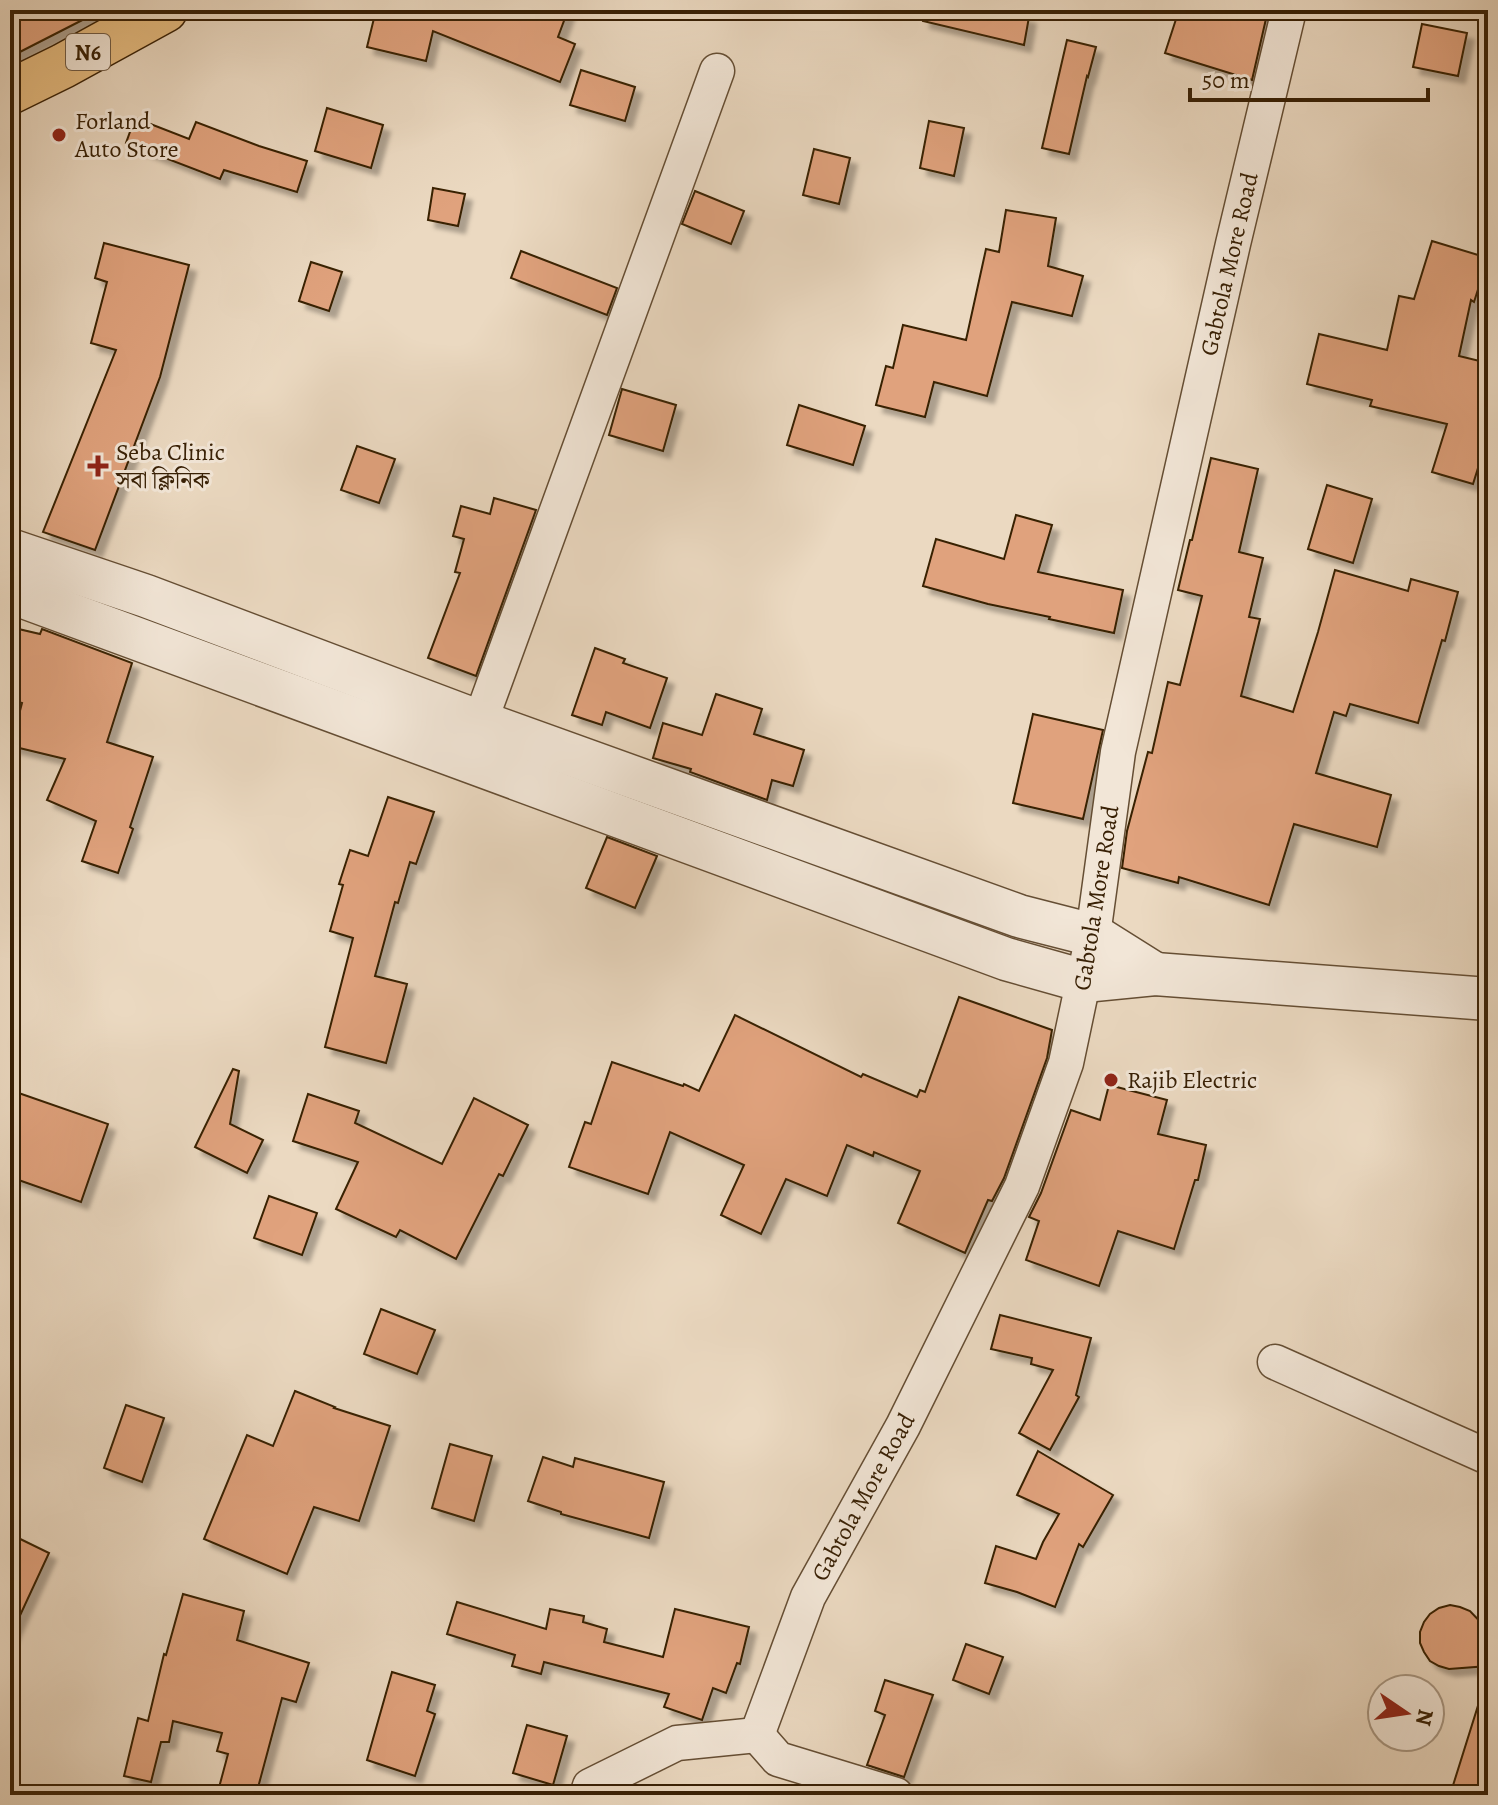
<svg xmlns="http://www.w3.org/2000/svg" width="1498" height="1805" font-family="Alegreya,'Noto Serif Bengali',serif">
  <defs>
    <filter id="shadow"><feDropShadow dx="7" dy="7" stdDeviation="2" flood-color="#0004"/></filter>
  </defs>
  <rect width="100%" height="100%" fill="#ebd9c1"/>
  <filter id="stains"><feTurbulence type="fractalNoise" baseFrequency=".0025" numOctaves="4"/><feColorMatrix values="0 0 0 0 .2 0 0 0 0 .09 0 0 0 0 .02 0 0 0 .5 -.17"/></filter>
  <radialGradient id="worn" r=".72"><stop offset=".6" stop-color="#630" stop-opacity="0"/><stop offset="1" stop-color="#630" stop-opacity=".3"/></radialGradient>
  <!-- building -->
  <g fill="#e0a27d" stroke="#382005" stroke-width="2" filter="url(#shadow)">
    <path d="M10,10H102L10,57Z"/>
    <path d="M376,10H568L558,37L575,44L560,82L433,31L426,61L367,47Z"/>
    <path d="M924,10H999L1029,17L1024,45L923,21Z"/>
    <path d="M1179,10H1268L1252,80L1165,53Z"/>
    <path d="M1422,24L1467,33L1458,76L1413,67Z"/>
    <path d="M1067,40L1096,47L1088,77L1087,76L1069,154L1042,148Z"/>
    <path d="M581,70L635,87L625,121L570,105Z"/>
    <path d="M327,108L383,125L371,168L315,151Z"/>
    <path d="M135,118L189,139L196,122L259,146L307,161L297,192L224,170L220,179L126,143Z"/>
    <path d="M929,121L964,128L954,176L920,168Z"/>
    <path d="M814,149L850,158L839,204L803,195Z"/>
    <path d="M433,188L465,194L458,226L428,220Z"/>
    <path d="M695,191L744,211L731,244L682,224Z"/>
    <path d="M1006,210L1056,218L1048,266L1083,276L1072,316L1012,302L987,396L934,382L925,417L876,405L886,366L893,368L903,325L966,340L986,249L999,252Z"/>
    <path d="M1432,241L1488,258L1474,302L1471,300L1459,356L1488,363V436L1473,484L1432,472L1447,424L1370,406L1372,400L1307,384L1319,334L1387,350L1399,296L1414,299Z"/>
    <path d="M104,243L189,265L160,377L95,550L43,532L116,350L91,343L107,282L95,278Z"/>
    <path d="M521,251L617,288L607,315L511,278Z"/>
    <path d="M311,262L342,272L329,311L299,301Z"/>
    <path d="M622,389L676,405L663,451L609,435Z"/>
    <path d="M799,405L865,426L853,465L787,445Z"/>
    <path d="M357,446L395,459L379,503L341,490Z"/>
    <path d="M1211,458L1258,469L1239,552L1263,558L1249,617L1260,619L1241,696L1293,712L1318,632L1335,570L1408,591L1411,579L1458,592L1445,641L1442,640L1418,723L1350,704L1346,716L1334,712L1316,773L1391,795L1377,847L1294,824L1269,905L1179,877L1178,883L1122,868L1127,831L1148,752L1152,753L1168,682L1180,685L1202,596L1178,590L1190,540H1192Z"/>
    <path d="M1327,485L1372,499L1353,563L1308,549Z"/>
    <path d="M494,498L536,510L476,676L428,658L460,573L455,572L464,539L453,536L461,506L490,514Z"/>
    <path d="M1016,515L1052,525L1038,572L1123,590L1114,633L1049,619L1050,617L988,604L923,586L936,539L1004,559Z"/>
    <path d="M10,627L40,634L42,629L132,663L107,742L153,757L130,827L133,829L118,873L82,861L96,821L47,800L65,759L11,746L22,703L10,700Z"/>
    <path d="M595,648L625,659L623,663L667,678L650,728L606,712L602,725L572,715Z"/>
    <path d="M716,694L762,709L754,734L804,750L793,786L772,780L767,800L690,772L691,769L653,758L663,723L702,735Z"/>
    <path d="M1033,714L1103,730L1083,819L1013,803Z"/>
    <path d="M388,797L434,812L416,864L410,862L398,903L395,902L375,976L407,984L386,1063L325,1047L353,938L330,931L343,885L339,884L350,850L368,856Z"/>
    <path d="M607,837L657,856L635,908L586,888Z"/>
    <path d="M959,997L1052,1030L1047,1058L1004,1178L992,1201L988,1200L965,1253L898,1223L920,1171L874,1152L873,1156L847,1145L827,1196L786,1179L761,1234L721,1215L744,1165L670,1132L648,1194L569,1167L585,1122L591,1124L612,1062L683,1086L684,1084L699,1091L735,1015L861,1077L863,1074L917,1097L920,1090L925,1092Z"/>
    <path d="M233,1069L239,1071L230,1124L263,1140L247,1173L195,1147Z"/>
    <path d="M1109,1085L1167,1100L1158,1134L1206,1145L1198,1180H1195L1174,1249L1118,1231L1099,1286L1026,1260L1039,1221L1029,1217L1041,1193L1071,1110L1100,1120Z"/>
    <path d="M10,1090L108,1124L81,1202L10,1177Z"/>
    <path d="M308,1094L359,1111L355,1123L442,1164L474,1098L528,1125L503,1176L499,1174L456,1259L400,1230L396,1237L336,1209L358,1162L293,1141Z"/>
    <path d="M269,1196L317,1213L302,1255L254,1238Z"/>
    <path d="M381,1309L435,1330L417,1374L364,1354Z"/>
    <path d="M1000,1315L1091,1338L1076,1395L1079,1397L1050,1450L1019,1433L1053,1370L1031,1364L1032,1358L991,1349Z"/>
    <path d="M295,1391L335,1407L334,1408L390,1426L359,1521L314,1507L287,1574L204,1539L247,1435L273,1446Z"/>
    <path d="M126,1405L164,1418L142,1482L104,1468Z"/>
    <path d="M450,1444L492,1456L474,1521L432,1508Z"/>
    <path d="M1038,1451L1113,1495L1083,1547L1079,1544L1055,1607L1017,1592L985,1583L996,1546L1036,1559L1043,1542L1059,1514L1017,1495Z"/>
    <path d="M543,1457L573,1467L575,1458L664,1482L649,1538L561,1514V1512L528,1501Z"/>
    <path d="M10,1534L49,1553L10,1637Z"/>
    <path d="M183,1594L244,1611L237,1640L309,1663L296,1702L282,1698L256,1795H217L228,1754L217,1751L222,1733L173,1721L169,1742H161L151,1782L124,1776L138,1718L148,1721L164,1654L166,1655Z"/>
    <path d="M457,1602L546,1629L550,1609L584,1616L583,1622L607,1629L604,1642L663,1657L675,1609L749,1627L740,1664L737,1663L726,1693L713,1688L702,1720L664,1707L669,1694L544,1662L541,1674L512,1666L515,1655L447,1634Z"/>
    <path d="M1450,1605L1460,1607L1470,1611L1488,1630V1666L1449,1669L1439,1666L1430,1661L1424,1652L1420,1643V1632L1424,1622L1430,1614L1439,1608Z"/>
    <path d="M966,1644L1003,1657L989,1694L953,1680Z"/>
    <path d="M392,1672L435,1685L427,1711L435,1714L415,1776L367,1760Z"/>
    <path d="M885,1680L933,1695L904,1777L867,1765L885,1715L875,1711Z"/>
    <path d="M1482,1693L1488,1694V1756L1476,1795H1450Z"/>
    <path d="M527,1725L567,1736L553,1785L513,1773Z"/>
  </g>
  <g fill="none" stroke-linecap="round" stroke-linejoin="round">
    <!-- minor casing -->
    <g stroke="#654e34" stroke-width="37">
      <g id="minor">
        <path d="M474,746L480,722L717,71"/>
        <path d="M1275,1362L1488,1457"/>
        <path d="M757,1735L808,1597L903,1426L1022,1186L1066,1063L1093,935L1118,752L1233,244L1289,10"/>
        <path d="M757,1735L778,1759L896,1795"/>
        <path d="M587,1795L590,1786L677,1743L757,1735"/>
      </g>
    </g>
    <!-- tertiary casing -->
    <g stroke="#654e34" stroke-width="45">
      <g id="tertiary">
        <path d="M10,550L146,596L480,722L1019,916L1093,935L1155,974"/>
        <path d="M10,592L1006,959L1084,981L1155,974L1488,999"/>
      </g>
    </g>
    <!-- trunk casing -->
    <g stroke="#382005" stroke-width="47">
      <path id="trunk" d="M10,92L63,66L165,10"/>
    </g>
    <!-- minor -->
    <use href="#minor" stroke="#f2e6d7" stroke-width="34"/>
    <!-- tertiary -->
    <use href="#tertiary" stroke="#f2e6d7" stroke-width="42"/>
    <!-- trunk -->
    <use href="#trunk" stroke="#e6bc80" stroke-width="44"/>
  </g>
  <!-- markers -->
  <g fill="#8f2418" stroke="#f2e6d7" stroke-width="3">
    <circle cx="59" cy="135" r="8"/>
    <path d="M94 454h8v8h8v8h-8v8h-8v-8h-8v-8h8z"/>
    <circle cx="1111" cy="1080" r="8"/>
  </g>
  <g text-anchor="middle" stroke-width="6" stroke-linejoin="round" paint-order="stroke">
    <!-- shield labels -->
    <rect fill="#f2e6d7" stroke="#705b44" stroke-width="2" x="66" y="34" width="44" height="36" rx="6"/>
    <g font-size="22" font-weight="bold" fill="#382005">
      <text x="88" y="60">N6</text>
    </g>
    <!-- poi labels -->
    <g font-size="24" fill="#382005" stroke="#f2e6d7" text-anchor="start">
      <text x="75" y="129">Forland<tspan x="75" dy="28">Auto Store</tspan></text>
      <text x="116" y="460">Seba Clinic<tspan x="116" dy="28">সবা ক্লিনিক</tspan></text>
      <text x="1127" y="1088">Rajib Electric</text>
    </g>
    <!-- street labels -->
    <g font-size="24" fill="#382005" stroke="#f2e6d7">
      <text transform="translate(1229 264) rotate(-77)" y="8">Gabtola More Road</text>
      <text transform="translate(1096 898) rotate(-81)" y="8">Gabtola More Road</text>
      <text transform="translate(863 1497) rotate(-61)" y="8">Gabtola More Road</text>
    </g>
  </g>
  <!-- margin -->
  <rect width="1498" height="1805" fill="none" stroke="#ebd9c1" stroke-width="40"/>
  <rect x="12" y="12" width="1474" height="1781" fill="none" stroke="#382005" stroke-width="4"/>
  <rect x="20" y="20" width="1458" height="1765" fill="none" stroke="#382005" stroke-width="2"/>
  <!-- north arrow -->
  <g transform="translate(1406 1713) rotate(103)"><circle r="38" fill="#f2e6d7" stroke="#a89783" stroke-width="2"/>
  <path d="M0-6L14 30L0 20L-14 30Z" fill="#8f2418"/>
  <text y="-12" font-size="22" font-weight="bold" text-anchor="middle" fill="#382005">N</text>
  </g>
  <!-- scale -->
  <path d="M1190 88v12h238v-12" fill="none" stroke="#382005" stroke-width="4"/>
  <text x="1202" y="88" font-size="24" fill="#382005" stroke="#f2e6d7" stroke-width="6" paint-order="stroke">50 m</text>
  <rect width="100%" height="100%" filter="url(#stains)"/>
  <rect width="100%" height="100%" fill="url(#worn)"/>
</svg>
